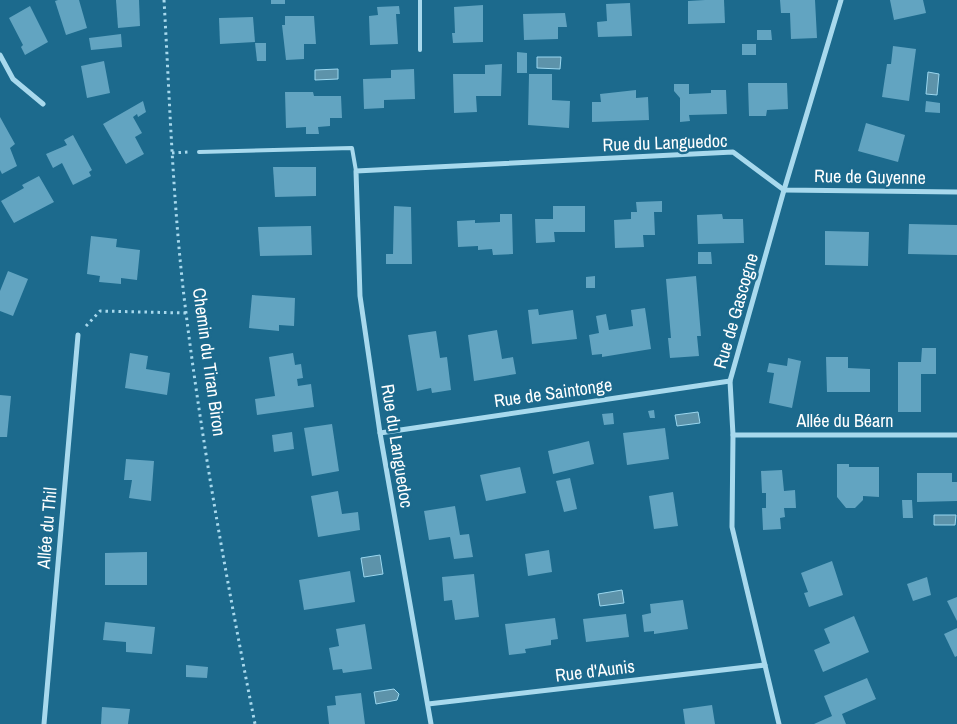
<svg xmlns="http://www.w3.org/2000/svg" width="957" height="724" font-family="'Archivo Narrow',sans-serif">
  <rect width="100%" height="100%" fill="#1c6a8d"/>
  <!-- water -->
  <g fill="#5d93aa" stroke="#9bd7ef">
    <path d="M537,57H561L560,69L537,68Z"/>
    <path d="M338,69V79L315,80V70Z"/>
    <path d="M928,72L939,74L937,95L926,94Z"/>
    <path d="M698,412L700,423L677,426L675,415Z"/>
    <path d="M934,515H956L955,525H934Z"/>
    <path d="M380,555L383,574L364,577L361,558Z"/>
    <path d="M622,590L624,603L600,606L598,594Z"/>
    <path d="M394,689L399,694L397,700L376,704L374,692Z"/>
  </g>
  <!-- building -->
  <g fill="#62a4c1">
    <path d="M58,0H79L87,28L66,35L55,1Z"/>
    <path d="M116,0H139L140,26L118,28Z"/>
    <rect x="271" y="0" width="14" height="4"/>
    <path d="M705,0H724L725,23L688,24V1Z"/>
    <path d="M780,0H815L817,38L791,39L790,13H781Z"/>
    <path d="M890,0H923L926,13L894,20Z"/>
    <path d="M630,3L632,36L598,37L597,22L607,21L606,4Z"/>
    <path d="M483,5V42L453,43L452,33H455L454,7Z"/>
    <path d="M30,6L48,42L25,55L21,47L23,45L9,18Z"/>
    <path d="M399,6L400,14H396L398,44L370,45L369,16L378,15L377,7Z"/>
    <path d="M565,13L567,27H558V39L524,40L523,14Z"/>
    <path d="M285,16H314L316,44H304V59L286,60L282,25H285Z"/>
    <path d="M253,17L255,42L220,44L219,18Z"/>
    <path d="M757,30H771L772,40H757Z"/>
    <path d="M121,34L122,47L91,50L89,38Z"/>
    <path d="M255,43H266V61H257Z"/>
    <rect x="742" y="44" width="14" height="11"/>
    <path d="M893,46L916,49L909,101L882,97L887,64H891Z"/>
    <path d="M517,52L527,53V73H517Z"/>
    <path d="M104,61L110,93L87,98L81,66Z"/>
    <path d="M502,64L501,96H476L477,112L454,113L453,74H485V65Z"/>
    <path d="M414,69L415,99L384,100V108L364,109L363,79L391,78V70Z"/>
    <path d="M529,74H552V100L570,101L569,128L528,125Z"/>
    <path d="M748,83H787L788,109L767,110L766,116H749Z"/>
    <path d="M674,84H689V94L711,93V90H726L727,114L689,115L690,121L680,122V98L674,91Z"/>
    <path d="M636,90V98L648,97L649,120L592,122V102H601L600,94Z"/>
    <path d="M285,92H313L314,96H341L342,118H330V126L318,127L319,134H306V127L286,128Z"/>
    <path d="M143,101L146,112L138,117L137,114L133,117L142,133L135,137L144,154L126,164L103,124Z"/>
    <path d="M926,101L940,103V113L925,112Z"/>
    <path d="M0,117L15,144L10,148L17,166L2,174L0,170Z"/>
    <path d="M866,123L905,135L898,162L858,151Z"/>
    <path d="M73,135L92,170L89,172L91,176L73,185L62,163L53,168L46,154L67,145L64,140Z"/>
    <path d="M273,167H316V196L275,197Z"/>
    <path d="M39,176L54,202L14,223L1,201L24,188L22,185Z"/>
    <path d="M662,201V212H654L655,235H643L644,247L615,248L614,220L631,219V212H637L636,202Z"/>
    <path d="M394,206L411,207L412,264H386V254H393Z"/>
    <path d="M553,206H585V232H554L555,242L536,243L535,219H553Z"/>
    <path d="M500,214H512L513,254L493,255L492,249L478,250V246L458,247L457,221L475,220V223L500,222Z"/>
    <path d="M722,214L723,219H743L744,243L698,244L697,215Z"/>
    <path d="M909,224L957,225V255L908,254Z"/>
    <path d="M311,226L312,255L260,256L258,227Z"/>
    <path d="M825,231L869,232L868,266L825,265Z"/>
    <path d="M91,236L117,239L116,247L140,250L137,280L121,278V284L99,282L100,276L87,274Z"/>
    <path d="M698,252H711L712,264H698Z"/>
    <path d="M8,271L28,279L13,316L0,311V291Z"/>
    <path d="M595,276V288H586V277Z"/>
    <path d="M696,276L701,336H697L699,356L670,358L668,338H671L666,279Z"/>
    <path d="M252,295L295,298L294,326L279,325V331L249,328Z"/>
    <path d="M645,308L651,349L602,357V354L592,355L589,335L599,333L596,316L606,314L609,330L633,326L631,310Z"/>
    <path d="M538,309L539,315L573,310L577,339L532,344L528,310Z"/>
    <path d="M497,330L502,359L513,357L516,374L474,381L468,335Z"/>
    <path d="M436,331L440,358L447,357L451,390L432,393L431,388L417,391L408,335Z"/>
    <path d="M922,348H936V374H921V412H898V362H921Z"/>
    <path d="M130,353L148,356L146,369L170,373L167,395L125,388Z"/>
    <path d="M293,353L295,365L301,364L303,378L297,379L298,386L311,384L314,407L257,415L255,399L275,396L269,357Z"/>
    <path d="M826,357H848V368L870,369V392H827Z"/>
    <path d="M788,358L801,361L792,408L769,403L774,373L767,372L769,363L787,366Z"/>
    <path d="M0,395L11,396L7,437H0Z"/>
    <path d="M654,410L655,418H650L648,411Z"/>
    <path d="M613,413L614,424L604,425L602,414Z"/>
    <path d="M332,424L339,471L312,476L304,428Z"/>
    <path d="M665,428L669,459L627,465L623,433Z"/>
    <path d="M292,432L294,449L274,452L272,435Z"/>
    <path d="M589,441L594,464L553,474L548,451Z"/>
    <path d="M126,459L154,461L151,501L129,498L132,480H124Z"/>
    <path d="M837,464H849V467H879V497L863,496V500L855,508H846L837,497Z"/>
    <path d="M520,467L526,493L486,501L480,475Z"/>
    <path d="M782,470L784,491L795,490L796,508H784L785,517L780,518L781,529L763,530L762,508H766V493H762L761,471Z"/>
    <path d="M917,473H952V482H957V501L917,502Z"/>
    <path d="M570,478L577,509L564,512L556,481Z"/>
    <path d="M338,491L342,514L358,512L360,530L318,537L311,496Z"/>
    <path d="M673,492L678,526L654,529L649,496Z"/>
    <path d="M902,500H912L913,518H903Z"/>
    <path d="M455,506L460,535L469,534L473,557L454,559L450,537L429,540L424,511Z"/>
    <path d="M549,550L552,572L528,576L525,554Z"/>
    <path d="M147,552V585H105V553Z"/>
    <path d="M832,561L843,595L809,607L804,593L808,592L801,573Z"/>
    <path d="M350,571L355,602L304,610L299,580Z"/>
    <path d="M474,574L479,617L455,620L452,600L444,601L442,577Z"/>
    <path d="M927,577L931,595L913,601L907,584Z"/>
    <path d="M957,597V621L947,601Z"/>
    <path d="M683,600L688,629L654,634V631L644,632L642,615L651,613L650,604Z"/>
    <path d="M626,614L629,637L586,642L583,619Z"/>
    <path d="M854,616L869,652L823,672L814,650L830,643L824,629Z"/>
    <path d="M555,618L558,639L551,640V645L525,649L526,653L509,655L505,624Z"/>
    <path d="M105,622L155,627L152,654L126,652V642L103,640Z"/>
    <path d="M365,624L372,669L343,673L342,669L333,670L329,648L339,646L336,629Z"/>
    <path d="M957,628V656L955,657L944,634Z"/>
    <path d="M186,665L208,667L207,678L186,677Z"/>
    <path d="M867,678L876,699L842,714L846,724H814L832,716L824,696Z"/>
    <path d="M361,693L365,724H329L327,706L336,705L335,696Z"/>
    <path d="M712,705L715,724H685L683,709Z"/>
    <path d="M102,707L130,709L128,724H101Z"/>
  </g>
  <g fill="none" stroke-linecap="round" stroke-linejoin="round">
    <!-- path -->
    <g stroke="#a8d9ed" stroke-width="3" stroke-dasharray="2.5 4" stroke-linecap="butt">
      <path d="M164,0C170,104 173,210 186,313C203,451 228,588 255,724"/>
      <path d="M172,153L188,152"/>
      <path d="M86,326L100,311L186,313"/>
    </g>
    <!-- service -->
    <g stroke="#a8d9ed" stroke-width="4">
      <path d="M420,0V50"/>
      <path d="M199,152L352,148L356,171"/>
    </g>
    <!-- minor -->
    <g stroke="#a8d9ed" stroke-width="5">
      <path d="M0,55L13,79L43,104"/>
      <path d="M380,433L730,381"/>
      <path d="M733,435H957"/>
      <path d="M428,704L765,665"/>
      <path d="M44,724L78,335"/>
      <path d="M431,724L380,433L360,296L356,171L733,152L784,190L957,192"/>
      <path d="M779,724L732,527L733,435L730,381L784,190L841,0"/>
    </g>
  </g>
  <g text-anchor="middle" stroke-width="5" stroke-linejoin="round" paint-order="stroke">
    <!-- street labels -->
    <g font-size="18" fill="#fff" stroke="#1c6a8d">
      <text transform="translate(665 143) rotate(-2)" y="6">Rue du Languedoc</text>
      <text transform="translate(870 177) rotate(1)" y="6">Rue de Guyenne</text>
      <text transform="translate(736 311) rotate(-74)" y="6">Rue de Gascogne</text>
      <text transform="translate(209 362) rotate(82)" y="6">Chemin du Tiran Biron</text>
      <text transform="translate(553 393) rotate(-8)" y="6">Rue de Saintonge</text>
      <text x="845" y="427">Allée du Béarn</text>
      <text transform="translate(397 446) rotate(81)" y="6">Rue du Languedoc</text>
      <text transform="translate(47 528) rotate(-85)" y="6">Allée du Thil</text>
      <text transform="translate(595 671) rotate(-7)" y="6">Rue d'Aunis</text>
    </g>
  </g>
</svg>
